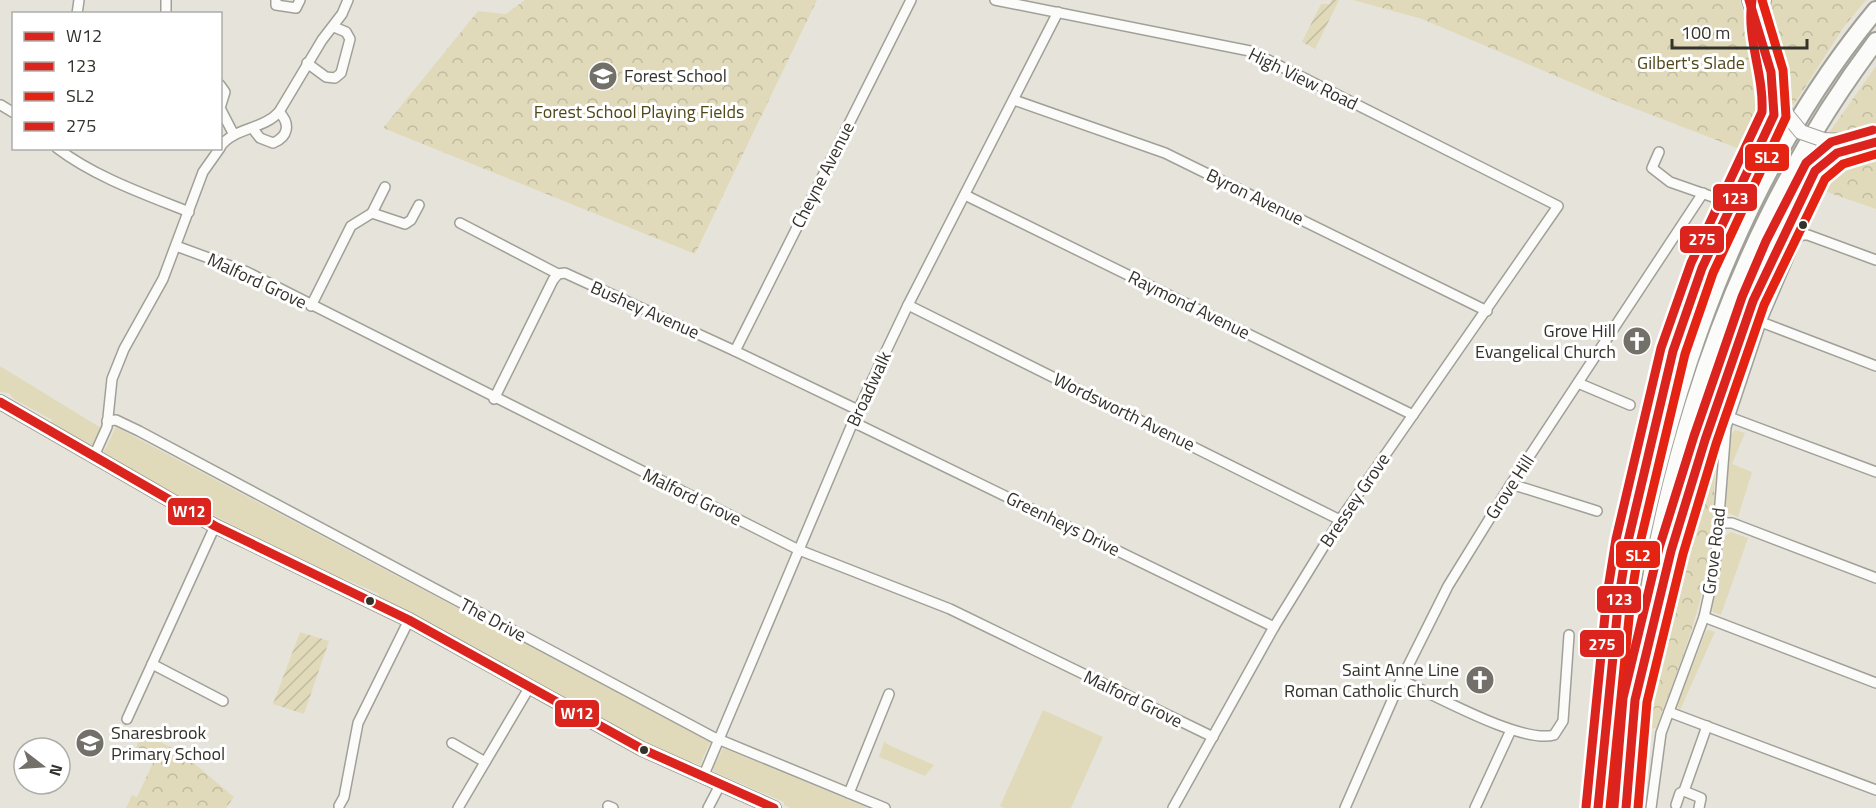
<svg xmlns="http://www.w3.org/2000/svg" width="1876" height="808" font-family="'Titillium Web',sans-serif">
  <defs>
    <pattern id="forest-crowns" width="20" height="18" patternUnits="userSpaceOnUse" patternTransform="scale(1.5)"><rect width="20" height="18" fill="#e0daba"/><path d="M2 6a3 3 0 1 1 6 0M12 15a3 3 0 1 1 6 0" fill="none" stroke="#c1bca0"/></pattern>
    <pattern id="garden-furrows" width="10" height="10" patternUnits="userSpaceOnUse" patternTransform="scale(1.5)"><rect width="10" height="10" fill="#e0daba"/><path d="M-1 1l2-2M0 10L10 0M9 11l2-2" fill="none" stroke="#c1bca0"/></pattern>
  </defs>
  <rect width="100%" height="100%" fill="#e6e4da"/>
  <!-- grass -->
  <g fill="#e0daba">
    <path d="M0,366L101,428L94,446H89L51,423L52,420L14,399L9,393L0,392Z"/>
    <path d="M116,427L710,742L700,765L693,762L691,764L607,724L378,597L379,594L343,578L342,580C260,541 181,499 103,453Z"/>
    <path d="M1735,430L1745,433L1732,464L1752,472L1738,517L1726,512C1727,494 1723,443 1735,430Z"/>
    <path d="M1731,532L1748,538L1721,615L1713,612L1712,607L1724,537Z"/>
    <path d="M1710,630L1715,632L1680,710L1677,706L1706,631Z"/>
    <path d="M1043,710L1103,737L1071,808H1004L1000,806Z"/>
    <path d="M884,742L889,745L934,765L925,776L879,757Z"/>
    <path d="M723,748L726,749L868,808H790L784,805V802L714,772L713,768Z"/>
  </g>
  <!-- forest -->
  <g fill="url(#forest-crowns)">
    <path d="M525,0H817L695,254L383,128L478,11L506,14Z"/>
    <path d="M1353,0H1740L1766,102L1765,121L1750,153L1605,97L1422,19Z"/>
    <path d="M1771,0H1866L1843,28L1793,106C1781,73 1764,35 1771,0Z"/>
    <path d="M1876,66V128L1828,134Z"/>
    <path d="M1876,152V209L1821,190L1816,199L1806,205C1817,170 1839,154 1876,152Z"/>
    <path d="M1713,441L1716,442C1714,491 1714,541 1703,589C1692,636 1673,682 1656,728L1649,729L1664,624L1678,558Z"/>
    <path d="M142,733L182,753L234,797L226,808H126L132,795L137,797L153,763L133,755Z"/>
  </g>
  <!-- garden -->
  <g fill="url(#garden-furrows)">
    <path d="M1331,0H1339L1315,49L1302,42L1321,4H1330Z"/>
    <path d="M300,632L329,641L304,714L273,704Z"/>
  </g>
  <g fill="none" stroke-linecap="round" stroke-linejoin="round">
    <!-- street casing -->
    <g stroke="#a1a098" stroke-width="12">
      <g id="street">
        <path d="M276,0V5L296,8L300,0"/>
        <path d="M995,0L1250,51L1558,206L1340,520L1274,627L1173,808"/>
        <path d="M77,14L79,0"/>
        <path d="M166,14V0"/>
        <path d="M307,63L326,77L335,78L341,73L350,39L346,32L334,27"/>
        <path d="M220,85L225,92L220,108"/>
        <path d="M1014,100L1165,153L1487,311"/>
        <path d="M1,105L14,113"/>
        <path d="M220,108L234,135"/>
        <path d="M253,129L260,138L273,143C288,137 291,124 279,112"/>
        <path d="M220,147C234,127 263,130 279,112L322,40L342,14L348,0"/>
        <path d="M57,148C95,177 144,194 189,212"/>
        <path d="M1659,152L1652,168L1670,182L1713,197"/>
        <path d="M965,195L1413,415"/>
        <path d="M372,213L385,187"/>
        <path d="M460,223L558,274"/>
        <path d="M176,246L247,272L799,550L950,609L1213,737"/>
        <path d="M908,305L1340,520"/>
        <path d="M311,306L351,226L372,213L405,224L411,220L419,205"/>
        <path d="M1761,322L1876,366"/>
        <path d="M735,351L911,0"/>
        <path d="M1578,383L1630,405"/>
        <path d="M494,399L553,280L558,274L565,273L735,351L858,410"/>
        <path d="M1729,417L1876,472"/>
        <path d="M107,421L116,420L139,431L713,737L885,808"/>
        <path d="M853,422L1274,627"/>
        <path d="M94,456L107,427L112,379L124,349L163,279L203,172L220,148"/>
        <path d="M1511,484L1597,511"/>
        <path d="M1720,523H1732L1876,578"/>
        <path d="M1704,617L1876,683"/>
        <path d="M152,664L223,701"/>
        <path d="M1401,680C1435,695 1521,744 1554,735L1563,721L1569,635"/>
        <path d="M1669,712L1876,790"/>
        <path d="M127,719L215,526"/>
        <path d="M452,743L485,762"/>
        <path d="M703,777L858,410L908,305L1058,12"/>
        <path d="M1684,791L1701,798L1699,808"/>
        <path d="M849,793L889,694"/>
        <path d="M1676,805L1680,793L1684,791L1707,726"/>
        <path d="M339,806L344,797L358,723L409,620"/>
        <path d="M608,806L613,808"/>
        <path d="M458,808L529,688"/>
        <path d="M708,808L720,785"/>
        <path d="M1345,808L1401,680L1448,586L1511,484L1703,193"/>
        <path d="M1475,808L1511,730"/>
        <path d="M1651,808L1661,733L1704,617L1715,567L1726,427L1761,322L1796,240L1801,235H1808L1876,260"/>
      </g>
    </g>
    <!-- primary casing -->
    <g stroke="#a1a098" stroke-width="16">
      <g id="primary">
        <path d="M1749,0L1758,28"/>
        <path d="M1764,0C1754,39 1771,80 1787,115"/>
        <path d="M1824,140L1868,142"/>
        <path d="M0,402L215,526L409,620L642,749L774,808"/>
      </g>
    </g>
    <!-- highway casing -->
    <g stroke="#a1a098" stroke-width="20">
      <g id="highway">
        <path d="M1623,569L1660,403L1688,305L1727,211L1771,123L1776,102L1772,80"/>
        <path d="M1652,629C1671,548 1695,469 1722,390C1741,334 1761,278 1787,225C1797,205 1805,178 1823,163C1836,150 1856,148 1872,142"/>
        <path d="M1598,808C1601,771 1602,732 1609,695C1614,661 1623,627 1630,593C1670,385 1739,175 1876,10"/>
        <path d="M1626,808C1637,537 1711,260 1876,41"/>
      </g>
    </g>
    <!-- street -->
    <use href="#street" stroke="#fbfbf9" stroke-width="9"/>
    <!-- primary -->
    <use href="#primary" stroke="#fbfbf9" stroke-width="14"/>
    <!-- highway -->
    <use href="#highway" stroke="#fbfbf9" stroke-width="16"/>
    <!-- primary-bridge casing -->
    <g stroke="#a1a098" stroke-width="16" stroke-linecap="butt">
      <path id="primary-bridge" d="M1787,115L1801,132L1824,140"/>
    </g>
    <!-- primary-bridge -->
    <use href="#primary-bridge" stroke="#fbfbf9" stroke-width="14"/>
    <!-- bus-1 casing -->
    <g stroke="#fff" stroke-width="14">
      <path id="bus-1" d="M0,402L215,526L409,620L642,749L774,808"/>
    </g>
    <!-- bus-2 casing -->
    <g stroke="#fff" stroke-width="14">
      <g id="bus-2">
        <path d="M1598,808L1619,596L1628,541L1673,351L1702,268L1774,115L1771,72L1749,0"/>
        <path d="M1626,808L1635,700L1671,551L1705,440L1753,301L1815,171L1837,153L1876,142"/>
      </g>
    </g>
    <!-- bus-3 casing -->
    <g stroke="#fff" stroke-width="14">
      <g id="bus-3">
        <path d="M1610,808L1631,598L1640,543L1685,354L1713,273L1786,117L1783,70L1762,0"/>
        <path d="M1638,808L1647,702L1683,554L1716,444L1764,305L1825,179L1843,164L1876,154"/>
      </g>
    </g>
    <!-- bus-4 casing -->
    <g stroke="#fff" stroke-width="14">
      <g id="bus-4">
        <path d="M1586,807L1607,595L1616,539L1661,348L1691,263L1762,112C1764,73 1746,39 1752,0"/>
        <path d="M1614,807L1623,698L1659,548L1694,436L1742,297L1766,241L1806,163L1831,142L1873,130"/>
      </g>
    </g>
    <!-- bus-1 -->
    <use href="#bus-1" stroke="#dc241f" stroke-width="9"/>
    <!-- bus-2 -->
    <use href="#bus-2" stroke="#dc241f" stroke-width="9"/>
    <!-- bus-3 -->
    <use href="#bus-3" stroke="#e42313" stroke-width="9"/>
    <!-- bus-4 -->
    <use href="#bus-4" stroke="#dc241f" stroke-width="9"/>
  </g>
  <!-- icons -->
  <defs>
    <g id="school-disc" transform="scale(1.5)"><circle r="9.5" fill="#727068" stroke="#fff"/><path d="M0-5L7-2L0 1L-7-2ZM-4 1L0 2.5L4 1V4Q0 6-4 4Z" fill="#fff"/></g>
    <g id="church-disc" transform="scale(1.5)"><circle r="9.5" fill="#727068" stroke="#fff"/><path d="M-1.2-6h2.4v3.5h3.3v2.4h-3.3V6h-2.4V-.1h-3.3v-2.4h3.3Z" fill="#fff"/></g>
  </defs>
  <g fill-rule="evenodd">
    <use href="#school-disc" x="603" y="76"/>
    <use href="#church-disc" x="1637" y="341"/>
    <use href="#church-disc" x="1480" y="680"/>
    <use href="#school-disc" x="90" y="743"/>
  </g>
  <!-- markers -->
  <g fill="#33322b" stroke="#fff" stroke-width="2">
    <circle cx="1803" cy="225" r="5"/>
    <circle cx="370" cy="601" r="5"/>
    <circle cx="644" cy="750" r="5"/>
  </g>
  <g text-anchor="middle" stroke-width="6" stroke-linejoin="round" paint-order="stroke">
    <!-- park labels -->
    <g font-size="18" fill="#504819" stroke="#fff">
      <text x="1691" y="69">Gilbert's Slade</text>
      <text x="639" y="118">Forest School Playing Fields</text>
    </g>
    <!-- poi labels -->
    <g font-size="18" fill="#33322b" stroke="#fff" text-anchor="start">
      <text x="624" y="82">Forest School</text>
      <text x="1616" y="337" text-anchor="end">Grove Hill<tspan x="1616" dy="21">Evangelical Church</tspan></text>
      <text x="1459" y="676" text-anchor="end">Saint Anne Line<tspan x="1459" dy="21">Roman Catholic Church</tspan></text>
      <text x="111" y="739">Snaresbrook<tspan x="111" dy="21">Primary School</tspan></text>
    </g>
    <!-- street labels -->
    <g font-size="18" fill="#33322b" stroke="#fff">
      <text transform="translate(1303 79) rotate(26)" y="6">High View Road</text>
      <text transform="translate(823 175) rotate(-63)" y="6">Cheyne Avenue</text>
      <text transform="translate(1255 197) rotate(26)" y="6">Byron Avenue</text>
      <text transform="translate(257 281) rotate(25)" y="6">Malford Grove</text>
      <text transform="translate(1189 305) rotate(26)" y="6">Raymond Avenue</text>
      <text transform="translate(645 310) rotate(24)" y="6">Bushey Avenue</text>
      <text transform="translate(869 389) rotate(-65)" y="6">Broadwalk</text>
      <text transform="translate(1124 412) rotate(26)" y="6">Wordsworth Avenue</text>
      <text transform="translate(1510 487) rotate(-57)" y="6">Grove Hill</text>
      <text transform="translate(692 497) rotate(26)" y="6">Malford Grove</text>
      <text transform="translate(1355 500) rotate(-56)" y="6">Bressey Grove</text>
      <text transform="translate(1063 524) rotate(26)" y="6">Greenheys Drive</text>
      <text transform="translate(1714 551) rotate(-83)" y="6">Grove Road</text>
      <text transform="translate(493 620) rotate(28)" y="6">The Drive</text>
      <text transform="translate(1133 699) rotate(26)" y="6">Malford Grove</text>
    </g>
  </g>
  <g stroke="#fff" stroke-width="2">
    <rect x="1744" y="143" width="46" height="29" rx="6" fill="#e42313"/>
    <rect x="1712" y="183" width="46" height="29" rx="6" fill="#dc241f"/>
    <rect x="1679" y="225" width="46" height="29" rx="6" fill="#dc241f"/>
    <rect x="167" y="497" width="45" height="29" rx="6" fill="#dc241f"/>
    <rect x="1615" y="540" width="46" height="29" rx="6" fill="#e42313"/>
    <rect x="1596" y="585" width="46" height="29" rx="6" fill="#dc241f"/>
    <rect x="1579" y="629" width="46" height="29" rx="6" fill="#dc241f"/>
    <rect x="554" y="699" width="46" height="29" rx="6" fill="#dc241f"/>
  </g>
  <g font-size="16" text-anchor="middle" font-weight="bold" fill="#fff">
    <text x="1767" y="163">SL2</text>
    <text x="1735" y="204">123</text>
    <text x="1702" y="245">275</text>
    <text x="189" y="517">W12</text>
    <text x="1638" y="561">SL2</text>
    <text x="1619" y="605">123</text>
    <text x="1602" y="650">275</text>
    <text x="577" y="719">W12</text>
  </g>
  <!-- legend -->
  <rect x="12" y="12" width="210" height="138" fill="#ffffff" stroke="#adadaa" stroke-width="1.5"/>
  <rect x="24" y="32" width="30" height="9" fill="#dc241f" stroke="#adadaa" stroke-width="1.5"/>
  <text x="66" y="42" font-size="18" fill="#33322b">W12</text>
  <rect x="24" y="62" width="30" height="9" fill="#dc241f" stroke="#adadaa" stroke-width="1.5"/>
  <text x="66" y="72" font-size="18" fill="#33322b">123</text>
  <rect x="24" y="92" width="30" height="9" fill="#e42313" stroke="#adadaa" stroke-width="1.5"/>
  <text x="66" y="102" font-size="18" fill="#33322b">SL2</text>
  <rect x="24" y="122" width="30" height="9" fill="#dc241f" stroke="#adadaa" stroke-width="1.5"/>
  <text x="66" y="132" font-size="18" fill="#33322b">275</text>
  <!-- north arrow -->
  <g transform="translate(42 766) rotate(107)"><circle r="28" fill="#ffffff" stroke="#adadaa" stroke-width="1.5"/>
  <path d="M0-4.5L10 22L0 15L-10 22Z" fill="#727068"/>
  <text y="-9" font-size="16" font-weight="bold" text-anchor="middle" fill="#33322b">N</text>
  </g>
  <!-- scale -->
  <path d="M1672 39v9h135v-9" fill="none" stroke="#33322b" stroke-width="3"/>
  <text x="1681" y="39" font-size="18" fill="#33322b" stroke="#ffffff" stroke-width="4.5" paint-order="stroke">100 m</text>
</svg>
